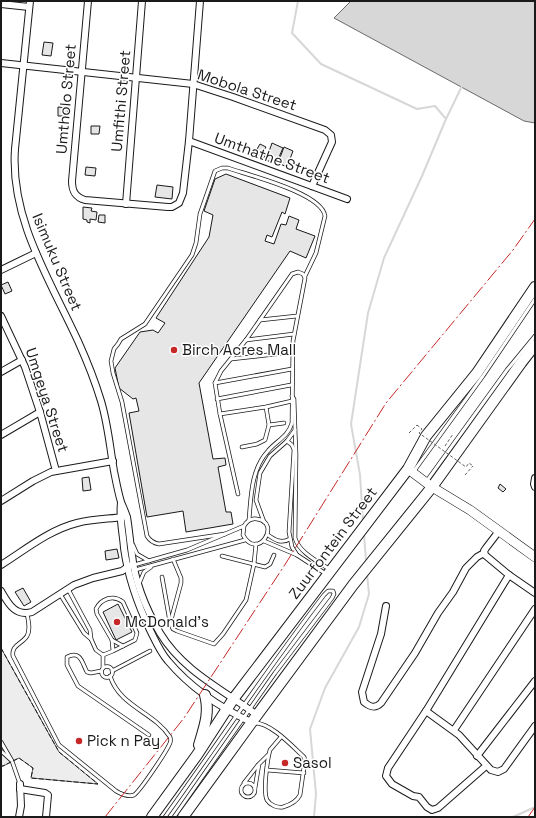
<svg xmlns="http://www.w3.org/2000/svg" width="536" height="818" font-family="'Space Grotesk',sans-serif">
  <rect width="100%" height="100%" fill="#fff"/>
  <!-- built -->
  <path fill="#ededed" stroke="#6a6a6a" d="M1,648L59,752L98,784L31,778L33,768L19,758L3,766H1Z"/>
  <!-- water -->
  <path fill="#d7d7d7" stroke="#6a6a6a" d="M351,1H535V123L524,121L334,18Z"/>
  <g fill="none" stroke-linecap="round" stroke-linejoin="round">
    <!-- stream -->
    <g stroke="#d7d7d7" stroke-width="2">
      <path d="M298,1L292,33L321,64L417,109L435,106L446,119L422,176L384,258L368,313L351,424L360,475L363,521"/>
      <path d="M446,119L462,86"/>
      <path d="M364,534L366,561"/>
      <path d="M314,817L316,794L310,729L325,688L359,627L369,594L367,574"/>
      <path d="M513,817L535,807"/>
    </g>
  </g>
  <!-- building -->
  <g fill="#e6e6e6" stroke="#1a1a1a">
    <path d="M44,42L53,43L51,56L42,55Z"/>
    <path d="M58,107L68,108L67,116H58Z"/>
    <path d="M91,126H100L99,134H91Z"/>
    <path d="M272,143L283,148L276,164L266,160Z"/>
    <path d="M260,144L266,147L263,152L266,153L263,160L253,156Z"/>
    <path d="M284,147L293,151L287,167L278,163Z"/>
    <path d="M86,167L96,168L95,176L85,175Z"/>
    <path d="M226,174L290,198L285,214L282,212L272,237L267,235L265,241L274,244L281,224L286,225L289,216L299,220L296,229L315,236L306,258L290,251L199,383L213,459L225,458L226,465L218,467L226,512H231L233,524L186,532L183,511L147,517L129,413L139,411L136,398L133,399L119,388L115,368L140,332L153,330L158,333L165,323L156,318L209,237L213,215L204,211L215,179Z"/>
    <path d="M157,185L173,187L172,199L155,197Z"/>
    <path d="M83,207L92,208L91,211L97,212L96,220L90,219V223L87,222V220L83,219Z"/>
    <path d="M99,215H105V223L98,222Z"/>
    <path d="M8,282L12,291L5,294L1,285Z"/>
    <path d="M89,477L91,490L83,491L82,478Z"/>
    <path d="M500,484L506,489L503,492L498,488Z"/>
    <path d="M117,549L119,558L106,560L105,551Z"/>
    <path d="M23,588L31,602L24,606L15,592Z"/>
    <path d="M118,604L132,632L116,640L103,612Z"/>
  </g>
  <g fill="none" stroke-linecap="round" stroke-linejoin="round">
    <!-- lane casing -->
    <g stroke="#1a1a1a" stroke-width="4.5">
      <g id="lane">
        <path d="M260,320L297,316"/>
        <path d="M246,340L294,334"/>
        <path d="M231,359L293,352"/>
        <path d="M215,383L292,369"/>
        <path d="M217,399L291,385"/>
        <path d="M220,414L266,407L292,401"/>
        <path d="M269,425L284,423"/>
        <path d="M295,430L296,454L295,538C299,552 317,561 329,569"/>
        <path d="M287,441L292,445L294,450L289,532L292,547L297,555"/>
        <path d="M242,447L257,444L265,440L269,425L266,407"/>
        <path d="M414,471L483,376L535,299"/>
        <path d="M426,482L507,370L535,336"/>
        <path d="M238,494L220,414L215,383L221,371L246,340L292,274L298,272L303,274L305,278L293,341L292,423C288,437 276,441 268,451C251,469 251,497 249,520"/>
        <path d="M264,522L256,500L260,473L270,456L287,441L295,430L294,399L292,396"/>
        <path d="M225,534L159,544C153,543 150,541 147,536L122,402L113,373L111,361L114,349L118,344L121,339L145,324L192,255L196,243L200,214L215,171L222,168H228C248,175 322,193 325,216L316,253L305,276"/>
        <path d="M268,535C275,540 281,544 290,539"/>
        <path d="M264,541L297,555L326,574"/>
        <path d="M133,545L137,554L149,561"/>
        <path d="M222,556L265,567L270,564L274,555"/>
        <path d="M134,565L187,550L244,526C247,521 251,518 257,519C282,522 258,562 243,535L244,526"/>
        <path d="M135,570L245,540"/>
        <path d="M162,577L170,622L173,629L177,631L214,644L223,634L246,600L254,564L256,544"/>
        <path d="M139,584L144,572L151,567"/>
        <path d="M68,589L90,630L91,639L96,650L103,655L113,651L112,640L97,614L96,609C101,599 113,594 123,602L137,633L135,640L113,651"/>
        <path d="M60,594L84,633L91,639"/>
        <path d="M27,613C28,620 31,629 27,636C22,644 11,645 13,656L59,745L116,791C121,794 128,797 134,795C140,791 167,751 170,743C171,740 171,740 170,737C154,712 120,707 110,676"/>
        <path d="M171,620L181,583V578L173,559"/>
        <path d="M112,640L123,646"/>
        <path d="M103,655V668"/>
        <circle cx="107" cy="672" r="5.5"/>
        <path d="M101,671L91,673L87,672C82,663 81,650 67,657V665L78,686L149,735"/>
        <path d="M112,671L150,651"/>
        <path d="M255,723C271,723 292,746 304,757L305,760L300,795C297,801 290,805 283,807C277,808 270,805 267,800C263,792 267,763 269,754L270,750L281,737"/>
        <path d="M1,742L12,761L20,784"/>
        <path d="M1,751L11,760"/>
        <path d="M267,770L304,773"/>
        <circle cx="248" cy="790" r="7"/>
        <path d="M244,783L258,765"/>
        <path d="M255,788L259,764L268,755"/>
        <path d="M165,817C218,743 269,667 324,595L328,591H333L334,594L332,598L275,673L174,817"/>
      </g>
    </g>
    <!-- street casing -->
    <g stroke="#1a1a1a" stroke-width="8">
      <g id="street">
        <path d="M30,1L15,149C10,219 50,280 78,341C87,361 95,381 101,401C108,424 110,448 114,471C116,481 118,492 121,502C123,507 125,511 127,517C129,529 130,542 132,555C135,583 146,609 160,633C183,671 222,689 257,715"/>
        <path d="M88,1L72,181C72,191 75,197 85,200L168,207H172L179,203L183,193L189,141L200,1"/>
        <path d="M1,4L29,7"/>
        <path d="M1,63L193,84L233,97L325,130L331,135L332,142L312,186"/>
        <path d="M189,141L347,199"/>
        <path d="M126,204L142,1"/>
        <path d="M1,270L36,253"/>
        <path d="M1,316L25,367L40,412L56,471"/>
        <path d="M1,372L22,360"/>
        <path d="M1,435L40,412"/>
        <path d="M535,478L534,484L535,487"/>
        <path d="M1,501L33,481L51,472L113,461"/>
        <path d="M121,503C119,518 123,533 124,548C128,577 137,603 150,630C155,640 160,652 168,661C190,687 221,708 251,722"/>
        <path d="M499,531L486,548L484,551L485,555L509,575L535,593"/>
        <path d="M1,565C25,550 49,530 77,523C92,519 108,519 123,517"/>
        <path d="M1,591C8,603 15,617 32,612L74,585L93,578L122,571L129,566"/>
        <path d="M386,606L381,634L362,692L364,702C370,707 375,709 381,703L415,653L438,613L453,592L466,568L477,557L484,553"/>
        <path d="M426,711L459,735L491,770L498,772L504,769L535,726"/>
        <path d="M454,730L535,609"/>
        <path d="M477,756L535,681"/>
        <path d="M486,766L438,808L432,810L427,807L419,797L413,796L392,784L386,776L388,768L426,711L509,575"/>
        <path d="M20,789L45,793L48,795L46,817"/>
        <path d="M19,817L21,806L20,784"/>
      </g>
    </g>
    <!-- secondary casing -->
    <g stroke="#1a1a1a" stroke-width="10">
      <path id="secondary" d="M408,469L432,487L470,510L535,557"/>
    </g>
    <!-- primary casing -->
    <g stroke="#1a1a1a" stroke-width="12">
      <g id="primary">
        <path d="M199,745C204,728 210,713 205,695"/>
        <path d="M152,817L197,755L234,698L408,469L426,436L477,373L535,287"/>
        <path d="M183,817L257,715L353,585L432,487L521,363L535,345"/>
      </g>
    </g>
    <!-- path -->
    <g stroke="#5f5f5f" stroke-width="1" stroke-dasharray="3 2" stroke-linecap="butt">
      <path d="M409,433L417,425"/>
      <path d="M445,446L453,434"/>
      <path d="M465,475L473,466"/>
    </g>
    <!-- lane -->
    <use href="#lane" stroke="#fff" stroke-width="3"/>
    <!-- street -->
    <use href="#street" stroke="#fff" stroke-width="6"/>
    <!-- secondary -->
    <use href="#secondary" stroke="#fff" stroke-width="9"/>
    <!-- primary -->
    <use href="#primary" stroke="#fff" stroke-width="10"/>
    <!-- path-bridge -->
    <path stroke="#5f5f5f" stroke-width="1" stroke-dasharray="3 2" stroke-linecap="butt" d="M417,425L422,429L419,433L466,467L469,463L473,466"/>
    <!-- fence -->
    <path stroke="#1a1a1a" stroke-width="1" stroke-dasharray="5 2" stroke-linecap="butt" d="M1,648L59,752L98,784L31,778L33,768L19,758L3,766H1"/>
    <!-- power -->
    <g stroke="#c62828" stroke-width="1" stroke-dasharray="14 3 2 3" stroke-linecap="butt">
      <path d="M105,817L184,718L286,563L386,403L513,250L535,219"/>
      <path d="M528,817L535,807"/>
    </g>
  </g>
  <!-- markers -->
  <g fill="#c62828" stroke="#fff" stroke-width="1.5">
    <circle cx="174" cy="350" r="4"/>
    <circle cx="117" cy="622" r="4"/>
    <circle cx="79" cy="741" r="4"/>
    <circle cx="285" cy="763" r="4"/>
  </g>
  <g text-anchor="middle" stroke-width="3" stroke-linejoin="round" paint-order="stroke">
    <!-- street labels -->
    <g font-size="15" fill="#1a1a1a" stroke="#fff">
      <text transform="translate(247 90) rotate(18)" y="5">Mobola Street</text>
      <text transform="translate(66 99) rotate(-85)" y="5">Umtholo Street</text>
      <text transform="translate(121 101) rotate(-85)" y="5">Umfithi Street</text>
      <text transform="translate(272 158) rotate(20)" y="5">Umthathe Street</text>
      <text transform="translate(57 262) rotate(67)" y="5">Isimuku Street</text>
      <text transform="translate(47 400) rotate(72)" y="5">Umgeya Street</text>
      <text transform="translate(333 543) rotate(-53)" y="5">Zuurfontein Street</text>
    </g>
    <!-- poi labels -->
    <g font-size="15" fill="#1a1a1a" stroke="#fff" text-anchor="start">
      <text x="182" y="355">Birch Acres Mall</text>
      <text x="125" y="627">McDonald's</text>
      <text x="87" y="746">Pick n Pay</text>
      <text x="293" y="768">Sasol</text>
    </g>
  </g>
  <!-- border -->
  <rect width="536" height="818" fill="none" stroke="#1a1a1a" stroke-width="4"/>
</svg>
